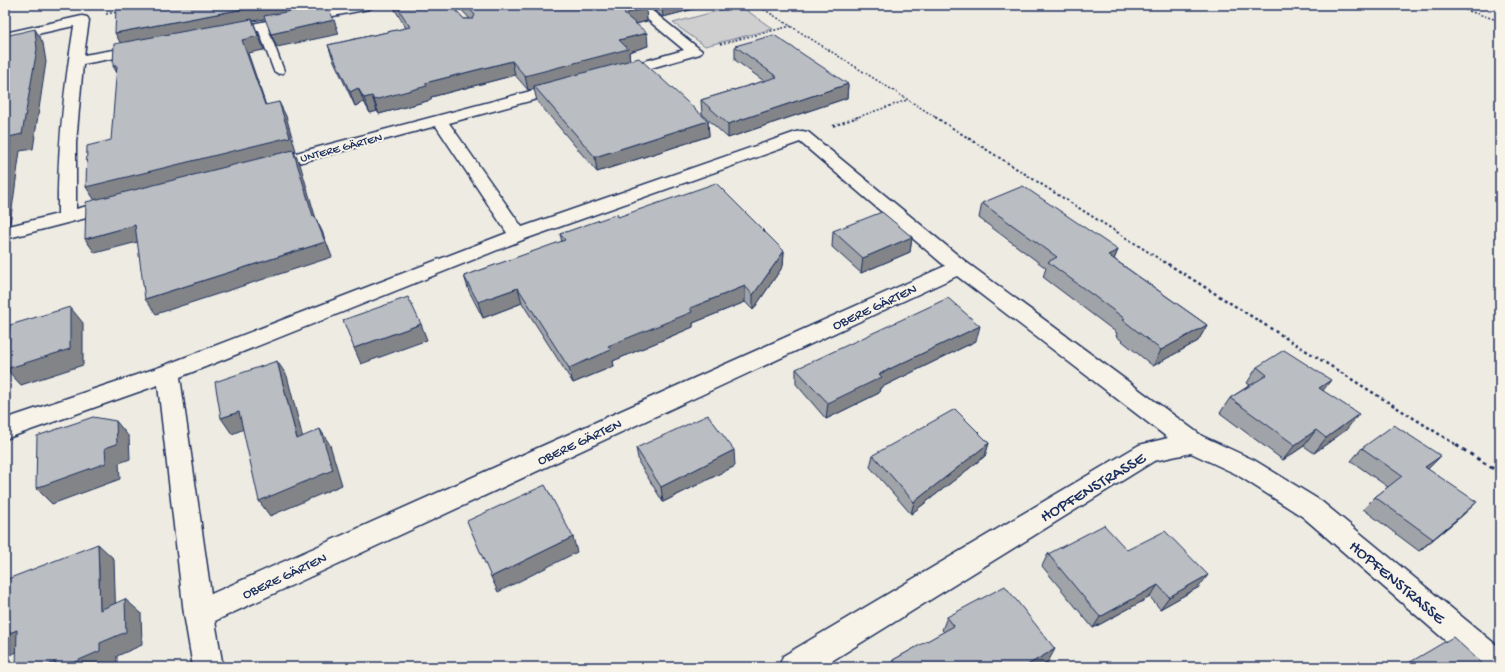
<svg xmlns="http://www.w3.org/2000/svg" width="1505" height="672" font-family="'Gochi Hand',sans-serif">
  <rect width="100%" height="100%" fill="#eeebe2"/>
  <filter id="ink" filterUnits="userSpaceOnUse"><feTurbulence type="fractalNoise" baseFrequency=".025" numOctaves="2"/><feDisplacementMap in="SourceGraphic" scale="8" xChannelSelector="R" yChannelSelector="G"/><feConvolveMatrix kernelMatrix="1 2 1 2 8 2 1 2 1" color-interpolation-filters="sRGB"/></filter>
  <g filter="url(#ink)">
    <!-- green -->
    <path fill="#cfcfcf" stroke="#757f96" d="M739,5L773,29L705,46L673,23Z"/>
    <g fill="none" stroke-linecap="round" stroke-linejoin="round">
      <!-- service casing -->
      <g stroke="#1b2f5e" stroke-width="3">
        <path id="service" d="M262,23L267,26L284,71L283,73L279,74L274,71L257,26Z"/>
      </g>
      <!-- minor casing -->
      <g stroke="#1b2f5e" stroke-width="3">
        <g id="minor">
          <path d="M349,5H376L369,9L226,37L221,36L219,33L221,30L226,29Z"/>
          <path d="M630,5H645L702,51L700,54L623,76H613L611,73L613,70L684,50Z"/>
          <path d="M82,16L87,17L89,20L84,55L143,45L148,46L150,49L148,52L143,53L83,64L76,143V209L114,199L121,201L123,205L121,209L5,239V227L58,214C57,150 64,88 74,26L5,41V33Z"/>
          <path d="M565,82L570,84L573,87L570,90L449,123L522,227L796,132L802,131L808,132L966,262L1202,436L1254,460L1321,501L1500,648V667H1476L1303,517L1236,474L1191,453L1154,461L822,667H779L783,656L1139,445L1168,438L957,276L215,621L223,667H193L184,614L158,385L5,439V419L160,367L507,233L436,126L268,171L262,170L259,166L262,162ZM800,142L945,266L211,594L180,377L525,239Z"/>
        </g>
      </g>
      <!-- path-far3 -->
      <g stroke="#1b2f5e" stroke-width="1.5" stroke-dasharray="2 2" stroke-linecap="butt">
        <path d="M757,5L937,118"/>
        <path d="M1450,5L1500,21"/>
        <path d="M106,14L118,12"/>
        <path d="M720,44L791,26"/>
        <path d="M855,118L907,100"/>
      </g>
      <!-- path-far2 -->
      <g stroke="#1b2f5e" stroke-width="2" stroke-dasharray="2.5 2.5" stroke-linecap="butt">
        <path d="M935,117L1169,265"/>
        <path d="M833,126L858,117"/>
      </g>
      <!-- path-far1 -->
      <path stroke="#1b2f5e" stroke-width="2.5" stroke-dasharray="3 3" stroke-linecap="butt" d="M1168,264L1458,446"/>
      <!-- path -->
      <path stroke="#1b2f5e" stroke-width="3" stroke-dasharray="4 4" stroke-linecap="butt" d="M1456,445L1500,473"/>
      <!-- service -->
      <use href="#service" fill="#f7f3e8" fill-rule="evenodd"/>
      <!-- minor -->
      <use href="#minor" fill="#f7f3e8" fill-rule="evenodd"/>
    </g>
    <!-- wall -->
    <g fill="#a0a3a7" stroke="#1b2f5e">
      <path d="M393,5H451L464,19H470L457,5H642L646,8L647,21L636,24L648,46L629,52L630,61L708,121L709,136L597,172L537,101L534,89L528,90L515,75L431,97V100L379,114L377,111L370,113L364,102L355,106L333,59L328,45L406,28L394,8Z"/>
      <path d="M647,5H709L663,17Z"/>
      <path d="M735,46L848,84L847,98L728,138L702,114L701,100L764,81L735,60Z"/>
      <path d="M982,203L1118,250L1114,259L1207,325L1198,341L1153,366L1116,336L1117,333L1043,277L1046,268L979,218Z"/>
      <path d="M618,217L784,251L783,266L753,310L745,302L693,323V327L613,361L614,366L573,383L522,303L483,318L469,291L464,276L562,242L560,234Z"/>
      <path d="M833,231L912,237L910,252L861,273L832,247Z"/>
      <path d="M976,341L880,388L879,393L826,419L796,384V369Z"/>
      <path d="M1257,367L1323,390L1346,430L1314,453L1304,446L1283,460L1220,413L1230,398L1250,385L1247,383Z"/>
      <path d="M989,443L985,456L911,514L870,467L873,455Z"/>
      <path d="M636,448L735,466L663,502L639,463Z"/>
      <path d="M1362,448L1428,469L1463,515L1419,551L1363,509L1375,497L1388,487L1351,461Z"/>
      <path d="M1127,550L1199,587L1160,609L1150,597L1093,628L1042,566L1048,554Z"/>
      <path d="M947,617L1048,662L1039,667H891L893,660L944,632L942,630Z"/>
    </g>
    <!-- shaded-wall -->
    <g fill="#828488" stroke="#1b2f5e">
      <path d="M265,5H325L326,8L253,21L264,50L248,53L271,120L122,46L115,33Z"/>
      <path d="M662,5H709L663,17Z"/>
      <path d="M646,8L647,21L625,27L624,14Z"/>
      <path d="M334,20L339,34L277,47L271,34Z"/>
      <path d="M35,29L43,43L46,62L33,149L20,151L10,224L5,226V164L9,137Z"/>
      <path d="M647,33L648,46L629,52L630,62L534,86V89L528,90L525,76L619,40Z"/>
      <path d="M512,61L515,75L431,97V100L379,114L374,100L425,83Z"/>
      <path d="M113,66H117L121,80Z"/>
      <path d="M848,84L847,98L728,138V124Z"/>
      <path d="M358,88L364,102L355,106L350,92Z"/>
      <path d="M372,96L377,111L370,113L364,98Z"/>
      <path d="M279,102L286,116L296,151L294,152L300,164L316,219L322,231L332,257L156,314L145,299L325,242L96,202L86,187Z"/>
      <path d="M708,121L709,136L597,172L595,157Z"/>
      <path d="M135,225L145,240L95,253L85,239Z"/>
      <path d="M5,236L8,240L5,260Z"/>
      <path d="M912,237L910,252L861,273L863,258Z"/>
      <path d="M1118,250L1111,266L1108,255Z"/>
      <path d="M784,251L783,266L753,310V295Z"/>
      <path d="M745,286V302L693,323V327L613,361L614,366L573,383L569,368L608,346L690,308Z"/>
      <path d="M518,288L522,303L483,318L478,302Z"/>
      <path d="M70,307L83,323V365L21,385L6,369Z"/>
      <path d="M421,324L427,340L361,364L354,348Z"/>
      <path d="M1207,325L1198,341L1153,366L1161,350Z"/>
      <path d="M980,326L976,341L880,388L879,393L826,419L828,403L879,374Z"/>
      <path d="M277,361L287,376L307,454L297,439Z"/>
      <path d="M1331,380L1319,396V388Z"/>
      <path d="M239,412L249,427L232,434L221,418Z"/>
      <path d="M1359,414L1346,430L1314,453L1326,438Z"/>
      <path d="M116,421L129,437L130,459L119,463L120,479L52,504L36,488L105,448Z"/>
      <path d="M320,429L330,445L342,485L270,516L259,501Z"/>
      <path d="M1316,430L1304,446L1283,460L1295,445Z"/>
      <path d="M989,443L985,456L911,514L914,502Z"/>
      <path d="M734,450L735,466L663,502L661,487Z"/>
      <path d="M1441,456L1428,469L1425,467Z"/>
      <path d="M1477,502L1463,515L1419,551L1433,539Z"/>
      <path d="M573,537L577,552L498,592L491,577Z"/>
      <path d="M98,544L114,559L116,624L100,610Z"/>
      <path d="M1208,575L1199,587L1160,609L1169,597Z"/>
      <path d="M1158,585L1150,597L1093,628L1100,617Z"/>
      <path d="M125,599L141,613L142,645L117,656V664L111,667H63L100,643Z"/>
      <path d="M17,630L36,644L5,657V635Z"/>
      <path d="M1055,649L1048,662L1039,667H1024Z"/>
      <path d="M55,662L62,667H43Z"/>
    </g>
    <!-- building -->
    <g fill="#babdc2" stroke="#1b2f5e">
      <path d="M134,5H265L115,33L116,8Z"/>
      <path d="M324,5H327L334,20L271,34L264,16Z"/>
      <path d="M396,5H451L464,19H473L475,15L466,5H642L646,8L624,14L647,33L619,40L628,49L525,76L512,61L425,83L427,86L374,100L372,96L364,98L358,88L350,92L328,45L410,27Z"/>
      <path d="M252,19L258,36L242,40L265,105L279,102L290,137L86,187L87,146L111,140L117,66H113L114,44Z"/>
      <path d="M35,29L37,49L22,134L9,137L5,164V36Z"/>
      <path d="M774,35L848,84L728,124L701,100L777,77L735,46Z"/>
      <path d="M639,58L708,121L595,157L534,86Z"/>
      <path d="M293,150L313,216H315L325,242L145,299L135,225L85,239L86,202Z"/>
      <path d="M716,183L784,251L753,295L745,286L690,308L692,312L608,346L611,350L569,368L518,288L478,302L464,276L565,240L560,234L617,214L618,217Z"/>
      <path d="M1023,186L1118,250L1108,255L1207,325L1161,350L1123,320L1125,319L1048,262L1057,257L982,203Z"/>
      <path d="M882,212L912,237L863,258L833,231Z"/>
      <path d="M408,297L421,324L354,348L343,320Z"/>
      <path d="M948,298L980,326L879,374L882,377L828,403L796,369Z"/>
      <path d="M70,307V349L6,369L10,325Z"/>
      <path d="M1284,350L1331,380L1319,388L1359,414L1326,438L1316,430L1295,445L1230,398L1267,375L1257,367Z"/>
      <path d="M277,361L297,439L320,429L333,470L259,501L239,412L221,418L215,382Z"/>
      <path d="M955,409L989,443L914,502L873,455Z"/>
      <path d="M708,415L734,450L661,487L636,448Z"/>
      <path d="M93,417L116,421L117,444L105,448L106,463L36,488L37,436Z"/>
      <path d="M1394,425L1441,456L1425,467L1477,502L1433,539L1375,497L1402,476L1362,448Z"/>
      <path d="M545,485L573,537L491,577L467,521Z"/>
      <path d="M1104,525L1127,550L1165,531L1208,575L1169,597L1158,585L1100,617L1048,554Z"/>
      <path d="M98,544L100,610L125,599L126,632L100,643V651L63,667H55V662L43,667H16L17,630L5,635V580Z"/>
      <path d="M1005,586L1055,649L1024,667H897L893,660L954,626L947,617Z"/>
      <path d="M1453,637L1486,667H1402Z"/>
    </g>
  </g>
  <g text-anchor="middle" stroke-width="4" stroke-linejoin="round" paint-order="stroke">
    <!-- far-street labels -->
    <g font-size="12" fill="#1b2f5e" stroke="#f7f3e8">
      <text transform="translate(341 147) rotate(-15)" y="4">UNTERE GÄRTEN</text>
    </g>
    <!-- street labels -->
    <g font-size="14" fill="#1b2f5e" stroke="#f7f3e8">
      <text transform="translate(874 306) rotate(-25)" y="5">OBERE GÄRTEN</text>
      <text transform="translate(579 441) rotate(-25)" y="5">OBERE GÄRTEN</text>
      <text transform="translate(284 575) rotate(-25)" y="5">OBERE GÄRTEN</text>
    </g>
    <!-- near-street labels -->
    <g font-size="17" fill="#1b2f5e" stroke="#f7f3e8">
      <text transform="translate(1092 486) rotate(-31)" y="6">HOPFENSTRASSE</text>
      <text transform="translate(1398 581) rotate(40)" y="6">HOPFENSTRASSE</text>
    </g>
  </g>
  <!-- margin -->
  <rect width="1505" height="672" fill="none" stroke="#f7f3e8" stroke-width="20"/>
  <rect x="10" y="10" width="1485" height="652" fill="none" stroke="#1b2f5e" stroke-width="1.5" filter="url(#ink)"/>
</svg>
